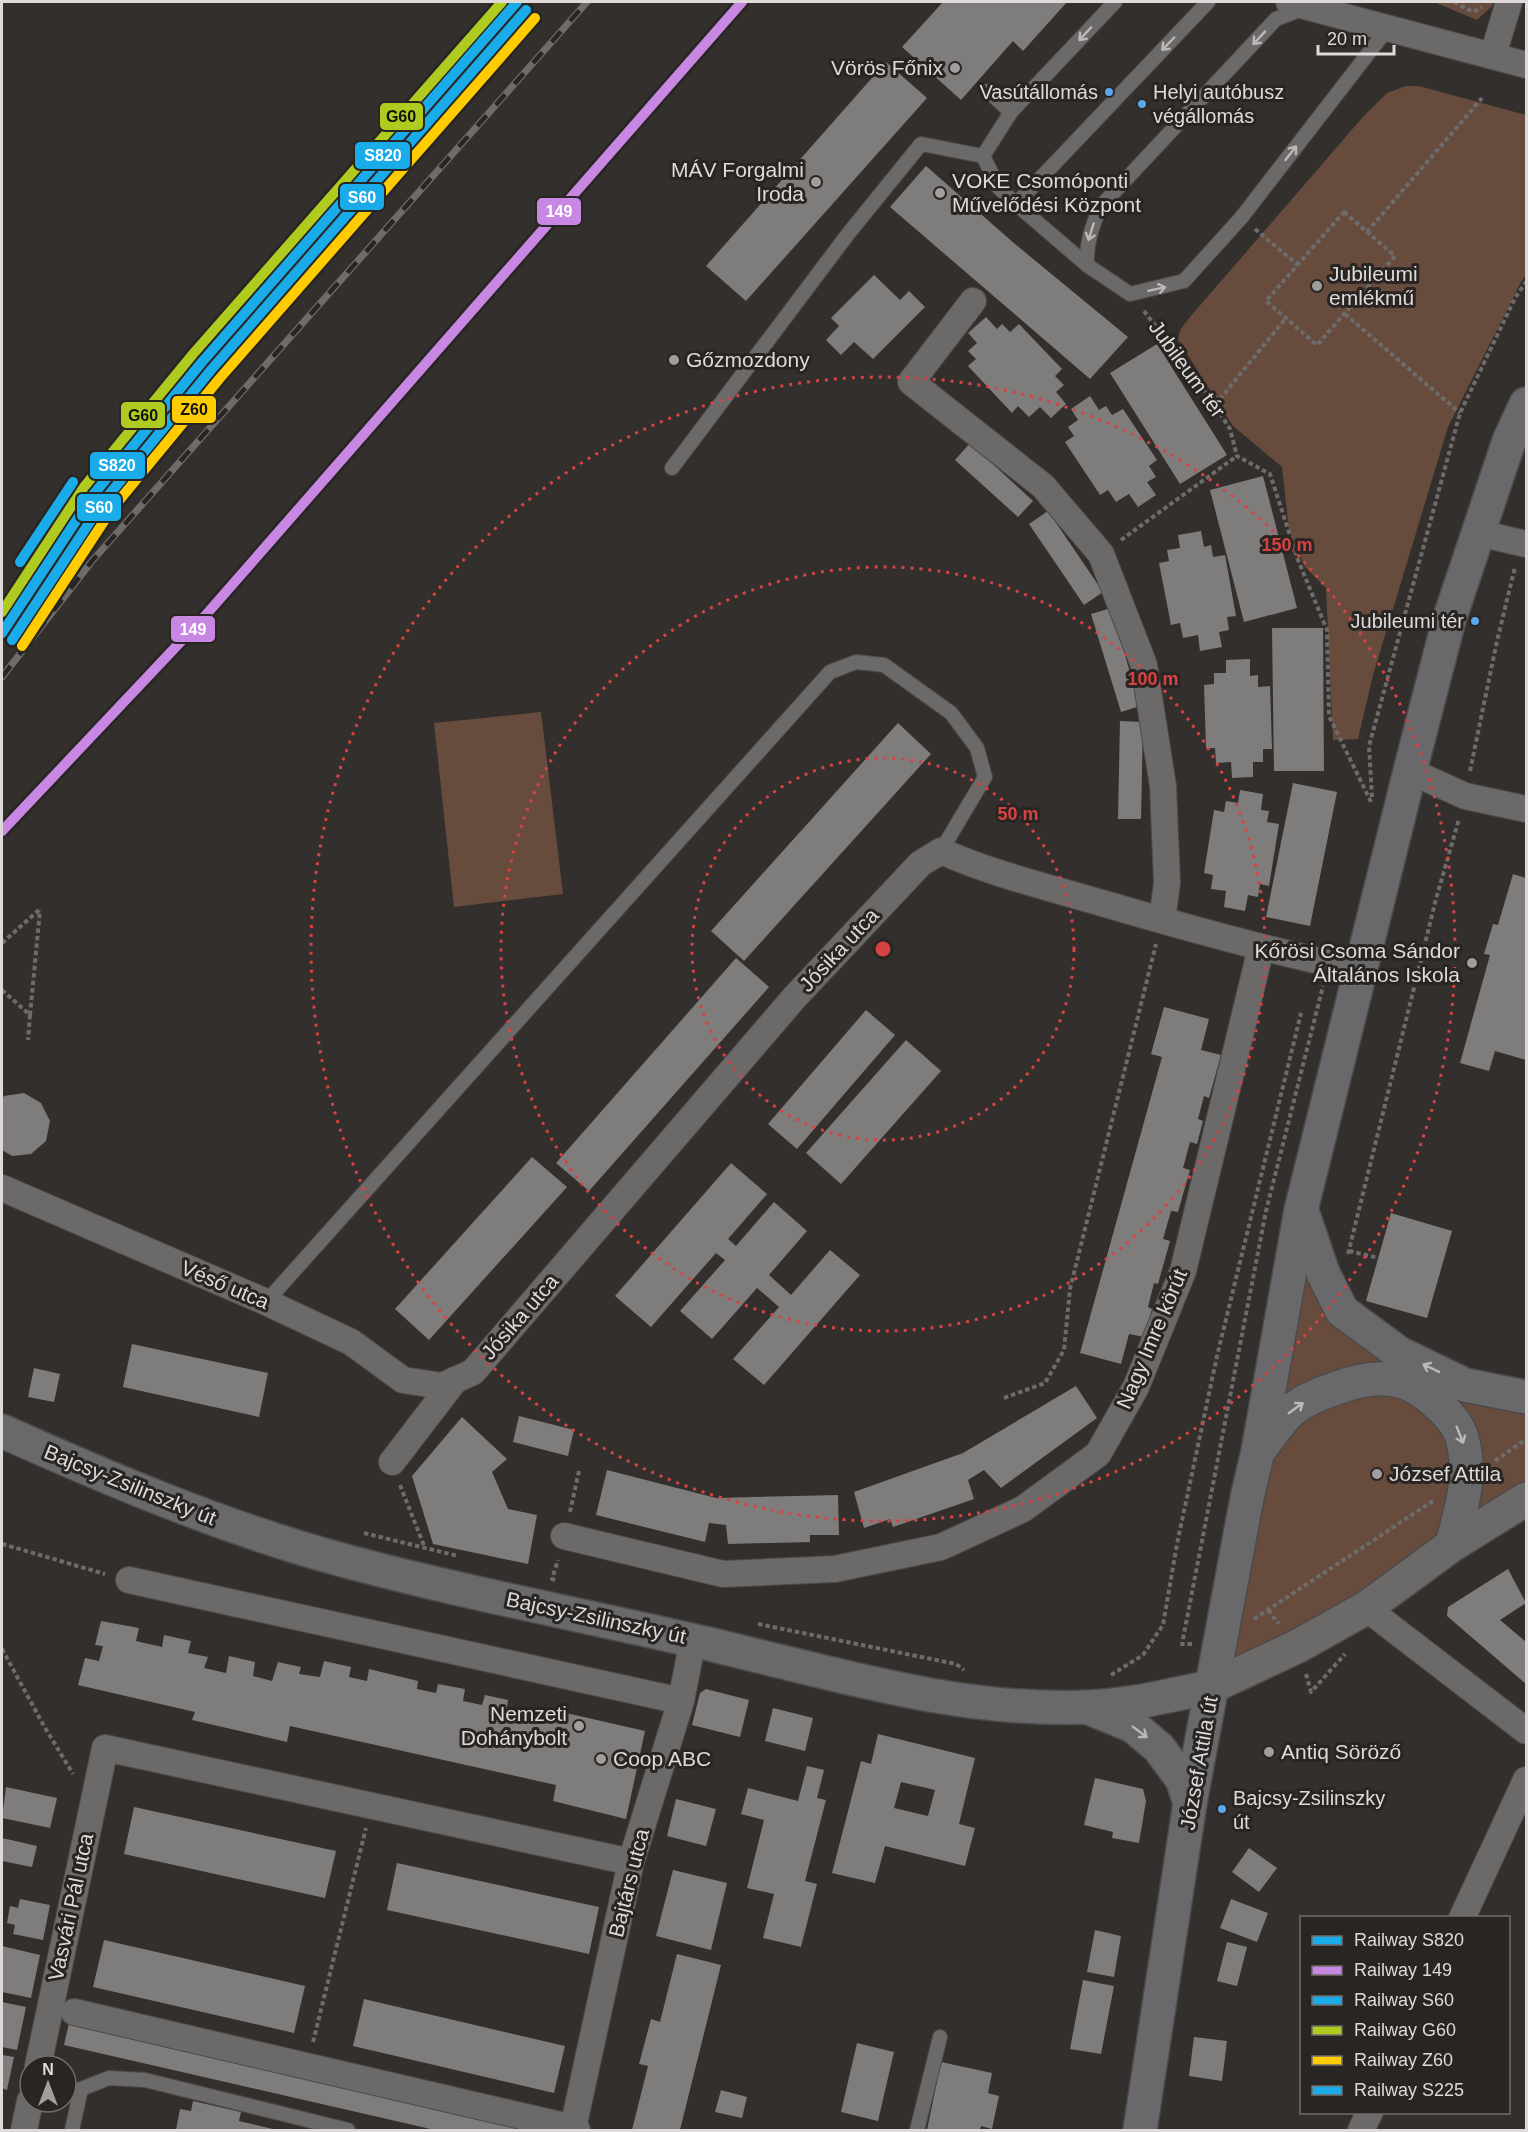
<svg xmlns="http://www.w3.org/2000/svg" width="1528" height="2132" font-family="Arial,sans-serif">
  <rect width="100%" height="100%" fill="#322f2d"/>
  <!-- green -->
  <g fill="#674c3d">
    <path d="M1434,2H1493L1492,6L1477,20Z"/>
    <path d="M1406,86H1419L1526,115V274L1520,284L1448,427L1373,675L1358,739L1333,740L1326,588L1305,567L1289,530L1282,467L1233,426L1178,340L1180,330L1190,317L1362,118L1387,93Z"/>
    <path d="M541,712L563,894L454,907L434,723Z"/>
    <path d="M1301,1210L1342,1311L1526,1397V1499L1211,1687Z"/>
  </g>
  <!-- building -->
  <g fill="#7f7d7c" fill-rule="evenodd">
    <path d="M943,2H1067L1023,51L1013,41L961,100L902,47Z"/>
    <path d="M886,62L927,98L746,301L706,266Z"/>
    <path d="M926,166L1015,244L1128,337L1090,379L890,207Z"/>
    <path d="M874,275L900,300L909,291L925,307L873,359L854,342L841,355L826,340L839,326L831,318Z"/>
    <path d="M986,317L997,329L1002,324L1010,332L1019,324L1062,369L1055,376L1064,385L1056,392L1066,404L1051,418L1040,407L1029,417L1018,406L1012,413L968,366L976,359L968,351L977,343L968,333Z"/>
    <path d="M1157,344L1227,455L1180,484L1110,373Z"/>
    <path d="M1090,396L1099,410L1106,406L1112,415L1123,409L1157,460L1149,466L1156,477L1147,482L1156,495L1138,507L1129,494L1116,502L1108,490L1100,495L1065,442L1074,436L1068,427L1078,420L1071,409Z"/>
    <path d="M970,443L1033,501L1018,517L955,460Z"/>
    <path d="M1263,476L1297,608L1244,622L1210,490Z"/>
    <path d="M1048,511L1103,592L1084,605L1029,524Z"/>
    <path d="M1201,531L1204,547L1211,545L1213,557L1225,555L1236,616L1227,617L1229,630L1219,632L1222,647L1200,651L1198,635L1183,638L1180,623L1171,625L1159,563L1169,561L1167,550L1180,548L1178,535Z"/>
    <path d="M1111,608L1140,706L1121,712L1091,614Z"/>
    <path d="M1272,628H1323L1324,771H1274Z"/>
    <path d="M1250,659V676L1258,675V687L1270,686L1272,749H1263V762H1253V777L1232,778L1231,762L1216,763L1215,748H1206L1204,685L1214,684V673H1226V660Z"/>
    <path d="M1120,721L1143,722L1141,819H1118Z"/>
    <path d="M898,723L931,754L744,961L711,931Z"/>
    <path d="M1293,783L1337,792L1310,926L1266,917Z"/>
    <path d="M1240,790L1263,794L1261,810L1269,811L1267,822L1279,824L1269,886L1260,884L1258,897L1248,895L1245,911L1224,907L1226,891L1211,889L1213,875L1204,873L1214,810L1224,812L1226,801L1238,803Z"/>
    <path d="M1513,874L1526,878V1060L1495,1051L1489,1071L1460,1063L1490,955L1484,954L1493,924L1498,925Z"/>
    <path d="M736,958L769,987L589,1191L556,1163Z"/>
    <path d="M1164,1007L1209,1019L1201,1050L1221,1055L1209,1098L1204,1096L1198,1119L1203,1121L1197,1144L1190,1142L1183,1168L1190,1170L1178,1212L1171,1211L1163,1239L1170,1241L1158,1284L1154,1283L1148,1307L1152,1309L1144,1337L1129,1334L1121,1364L1080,1353L1162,1057L1151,1054Z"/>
    <path d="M866,1010L895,1035L797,1149L768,1124Z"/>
    <path d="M906,1040L941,1071L841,1184L806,1153Z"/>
    <path d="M24,1093L41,1103L50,1121L46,1141L31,1154L12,1156L2,1150V1099L4,1096Z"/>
    <path d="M532,1157L567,1187L429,1340L395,1309Z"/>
    <path d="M731,1163L767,1194L728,1239L736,1246L774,1202L807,1231L769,1275L791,1295L830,1250L860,1275L764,1385L733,1359L779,1307L757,1288L712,1339L680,1311L725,1260L716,1253L651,1327L615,1296Z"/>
    <path d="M1391,1213L1452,1231L1427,1318L1366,1301Z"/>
    <path d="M132,1344L268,1373L259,1417L123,1387Z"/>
    <path d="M34,1368L60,1374L54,1402L28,1397Z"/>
    <path d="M1076,1386L1097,1418L1001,1488L984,1470L968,1480L974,1499L893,1527L890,1519L864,1528L854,1492L963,1453Z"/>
    <path d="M519,1416L574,1430L568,1456L513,1442Z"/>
    <path d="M462,1417L507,1459L492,1472L508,1509L537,1515L528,1564L433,1544L412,1476Z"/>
    <path d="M607,1470L716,1498L838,1495L839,1535H810V1542L728,1544L726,1525L709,1523L705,1542L596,1515Z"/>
    <path d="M1508,1569L1526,1603L1500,1620L1526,1642V1684L1447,1616L1448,1607Z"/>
    <path d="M101,1621L139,1628L136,1641L162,1647L164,1635L191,1641L188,1653L208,1657L204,1668L226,1673L229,1656L255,1662L253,1676L272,1681L278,1662L301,1667L299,1674L320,1677L324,1661L351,1667L349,1677L367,1681L369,1669L418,1681L417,1689L436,1693L438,1684L465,1689L463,1701L482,1705L485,1695L508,1700L506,1714L525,1718L526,1709L566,1719V1713L645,1731L626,1819L553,1801L556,1785L290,1726L287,1742L192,1720L195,1712L78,1685L85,1658L99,1661L103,1646L95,1645Z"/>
    <path d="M706,1689L749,1700L740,1737L692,1725L700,1693Z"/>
    <path d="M773,1708L813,1718L805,1751L765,1741Z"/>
    <path d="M878,1734L975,1758L959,1824L975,1828L965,1866L885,1846L875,1883L832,1873L861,1761L871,1764ZM901,1782L935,1790L928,1816L894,1808Z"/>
    <path d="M807,1766L824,1770L817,1798L826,1800L805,1881L817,1884L801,1947L763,1938L774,1894L747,1888L764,1820L741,1814L748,1788L798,1801Z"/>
    <path d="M1095,1778L1143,1789L1146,1801L1139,1843L1112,1838L1113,1832L1084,1825Z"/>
    <path d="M6,1787L57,1798L50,1828L2,1818Z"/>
    <path d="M676,1799L716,1809L706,1846L667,1836Z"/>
    <path d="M134,1807L336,1851L325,1898L124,1854Z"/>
    <path d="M2,1838L37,1846L32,1867L2,1861Z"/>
    <path d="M1249,1848L1277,1868L1259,1892L1232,1872Z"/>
    <path d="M397,1863L599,1907L589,1954L387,1910Z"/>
    <path d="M673,1870L727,1883L711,1950L656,1936Z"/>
    <path d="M20,1899L50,1905L43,1940L13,1934L15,1925L7,1923L10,1906L18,1908Z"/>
    <path d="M1231,1899L1268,1913L1257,1942L1220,1928Z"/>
    <path d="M1095,1930L1121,1936L1114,1977L1087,1972Z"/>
    <path d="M104,1940L305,1986L294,2033L93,1987Z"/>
    <path d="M1227,1942L1247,1947L1237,1986L1217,1981Z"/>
    <path d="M2,1946L40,1955L31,1998L2,1992Z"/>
    <path d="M677,1954L721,1965L680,2130H632L648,2066L639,2064L651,2019L660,2022Z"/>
    <path d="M1083,1980L1114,1986L1101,2054L1070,2049Z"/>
    <path d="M364,1999L565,2046L554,2093L353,2046Z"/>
    <path d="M2,2002L26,2007L17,2050L2,2047Z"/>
    <path d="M69,2023L526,2128V2130H435L64,2045Z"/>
    <path d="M1194,2037L1227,2041L1222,2081L1189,2076Z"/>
    <path d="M857,2043L894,2052L878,2121L841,2112Z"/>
    <path d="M2,2055L14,2057L7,2090L2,2088Z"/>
    <path d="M941,2062L992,2073L988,2093L999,2096L992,2129L981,2126L980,2130H927Z"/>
    <path d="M721,2090L747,2097L742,2118L715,2112Z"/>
    <path d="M193,2101L241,2112L239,2121L277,2130H176L180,2109L191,2111Z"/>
  </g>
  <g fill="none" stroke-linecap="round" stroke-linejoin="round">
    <!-- lane casing -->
    <g stroke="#4d4a49" stroke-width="16">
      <g id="lane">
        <path d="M1115,2L1011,112L983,156L999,188L1016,204L1087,265L1130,294L1184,281L1241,218L1388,28"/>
        <path d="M988,91L1011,112"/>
        <path d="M1016,204L1208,2"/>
        <path d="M1087,265C1086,243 1092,226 1101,206L1276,19L1305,8"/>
        <path d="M672,468L848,234L921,144L983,156"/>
        <path d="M266,1302L830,672L856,662L884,665L951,713L977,748L985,777L941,851"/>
        <path d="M72,2130L81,2089L109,2078L145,2080L348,2130"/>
        <path d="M917,2130L940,2037"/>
      </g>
    </g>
    <!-- street casing -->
    <g stroke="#4d4a49" stroke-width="28">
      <g id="street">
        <path d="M1289,2L1526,65"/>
        <path d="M1493,55L1509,2"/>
        <path d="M973,301L911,382L1043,486L1101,554L1144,665L1163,786L1167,883L1162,920"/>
        <path d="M1479,533L1526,544"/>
        <path d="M1410,771L1465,796L1526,809"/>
        <path d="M2,1188L266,1302L351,1342L403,1380L442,1386L473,1372L794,998L920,864L941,851C992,874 1048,887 1102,903C1187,928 1273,952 1360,970"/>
        <path d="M392,1462L455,1380"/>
        <path d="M564,1536L723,1574L835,1569L941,1547L1023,1509L1098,1454L1136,1387L1183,1271L1261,948"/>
        <path d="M129,1580L681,1701"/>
        <path d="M1366,1608L1526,1731"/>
        <path d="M1462,1918L1526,1780"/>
        <path d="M74,2012L573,2128L577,2130"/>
        <path d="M38,2066L105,1748L631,1862"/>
        <path d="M573,2128L631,1862L681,1701L693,1640"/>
        <path d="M24,2130L30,2101"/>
        <path d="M1361,2130L1370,2112"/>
      </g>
    </g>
    <!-- secondary casing -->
    <g stroke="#4d4a49" stroke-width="36">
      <path id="secondary" d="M1211,1687L1298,1646L1366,1608L1452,1545L1526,1499"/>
    </g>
    <!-- primary casing -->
    <g stroke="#4d4a49" stroke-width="36">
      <g id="primary">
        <path d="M1302,1211L1323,1273L1342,1311L1399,1353L1465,1385L1526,1397"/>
        <path d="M2,1431C107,1478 213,1523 324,1555C445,1589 569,1612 691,1640C821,1669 952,1713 1087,1707C1129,1706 1170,1695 1211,1687"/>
        <path d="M1261,1448C1271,1436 1281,1418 1293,1409C1305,1400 1319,1394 1334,1389C1371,1375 1404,1372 1435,1402C1449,1414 1461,1427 1464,1446C1471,1481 1460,1512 1452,1545"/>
        <path d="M1089,1708L1133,1726L1159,1748L1182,1779L1190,1803"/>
        <path d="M1140,2130L1190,1803L1247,1498L1258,1451L1301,1210L1410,771L1449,620L1509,441L1526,404"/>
      </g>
    </g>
    <!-- path -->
    <g stroke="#6e6c6b" stroke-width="4" stroke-dasharray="4.5 3" stroke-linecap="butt">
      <path d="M1454,2L1473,12L1482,7"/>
      <path d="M1344,212L1395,256L1317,345L1266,301Z"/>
      <path d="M1255,229L1298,265"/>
      <path d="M1367,232L1482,98"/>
      <path d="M1144,311L1215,405L1230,429L1237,456L1270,474L1298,560L1327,630L1329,716L1371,802"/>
      <path d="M1345,314L1460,413"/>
      <path d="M1215,405L1286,318"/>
      <path d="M1121,540L1237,456"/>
      <path d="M1470,771L1497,641L1515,567"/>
      <path d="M1372,797L1369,746L1460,413L1515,298L1526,282"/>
      <path d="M2,943L39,910"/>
      <path d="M2,990L30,1015L28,1040"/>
      <path d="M30,1015L40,910"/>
      <path d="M1349,1251L1379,1258"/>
      <path d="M1348,1254L1436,899L1459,819"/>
      <path d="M1004,1398L1045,1383L1064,1350L1070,1289L1156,944"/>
      <path d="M1495,1461L1526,1439"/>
      <path d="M400,1485L425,1548"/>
      <path d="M570,1512L579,1471"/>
      <path d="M364,1533L458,1556"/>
      <path d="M2,1544L105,1574"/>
      <path d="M555,1580L552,1579L558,1560"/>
      <path d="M1268,1610L1279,1624"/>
      <path d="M1254,1619L1433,1501"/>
      <path d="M758,1624L956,1664L964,1670"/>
      <path d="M1192,1644H1182L1266,1211L1323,986"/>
      <path d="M2,1649L44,1726L73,1774"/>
      <path d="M1306,1674L1311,1692L1345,1654"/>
      <path d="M1111,1675L1143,1655L1163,1625L1177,1544L1217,1356L1301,1013"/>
      <path d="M313,2042L366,1828"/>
    </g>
    <!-- lane -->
    <use href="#lane" stroke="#6b6a68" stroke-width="14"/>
    <!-- street -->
    <use href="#street" stroke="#6b6a68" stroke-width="26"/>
    <!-- secondary -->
    <use href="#secondary" stroke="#6b6a68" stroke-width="33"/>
    <!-- primary -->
    <use href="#primary" stroke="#69696b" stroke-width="33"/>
    <!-- rail casing -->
    <g stroke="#6e6c6b" stroke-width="7">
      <path id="rail" d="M2,677L92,561L587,2"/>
    </g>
    <!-- rail -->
    <use href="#rail" stroke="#292523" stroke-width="4.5" stroke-dasharray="14" stroke-linecap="butt"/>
    <!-- rail-1 casing -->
    <g stroke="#292523" stroke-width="15">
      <path id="rail-1" d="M2,633L93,495L202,362L517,2"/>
    </g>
    <!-- rail-2 casing -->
    <g stroke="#292523" stroke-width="15">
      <path id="rail-2" d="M2,831L204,617L742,2"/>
    </g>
    <!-- rail-3 casing -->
    <g stroke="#292523" stroke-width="15">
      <path id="rail-3" d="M12,640L103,502L211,370L526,10"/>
    </g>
    <!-- rail-4 casing -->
    <g stroke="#292523" stroke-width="15">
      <path id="rail-4" d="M2,612L84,487L193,354L502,2"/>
    </g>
    <!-- rail-5 casing -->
    <g stroke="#292523" stroke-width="15">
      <path id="rail-5" d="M22,646L112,509L220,378L535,18"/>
    </g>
    <!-- rail-6 casing -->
    <g stroke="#292523" stroke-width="15">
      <path id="rail-6" d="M20,562L73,482"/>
    </g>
    <!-- rail-1 -->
    <use href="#rail-1" stroke="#1aabe9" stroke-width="10"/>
    <!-- rail-2 -->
    <use href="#rail-2" stroke="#c787e3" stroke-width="10"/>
    <!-- rail-3 -->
    <use href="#rail-3" stroke="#1aabe9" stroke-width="10"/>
    <!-- rail-4 -->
    <use href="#rail-4" stroke="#b0cb1f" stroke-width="10"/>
    <!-- rail-5 -->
    <use href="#rail-5" stroke="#fecc00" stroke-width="10"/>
    <!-- rail-6 -->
    <use href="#rail-6" stroke="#1aabe9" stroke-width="10"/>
  </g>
  <!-- one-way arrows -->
  <defs><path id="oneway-shaft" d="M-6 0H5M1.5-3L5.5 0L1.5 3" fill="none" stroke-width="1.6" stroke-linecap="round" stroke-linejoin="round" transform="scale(1.5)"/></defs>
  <g stroke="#bbb8b7">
    <use href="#oneway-shaft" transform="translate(1085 34) rotate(133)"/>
    <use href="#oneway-shaft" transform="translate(1259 38) rotate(133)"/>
    <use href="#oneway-shaft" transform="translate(1168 44) rotate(134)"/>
    <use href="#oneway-shaft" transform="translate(1291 153) rotate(-52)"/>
    <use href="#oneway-shaft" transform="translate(1091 232) rotate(107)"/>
    <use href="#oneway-shaft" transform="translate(1157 289) rotate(-12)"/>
  </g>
  <g stroke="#bab8b8">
    <use href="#oneway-shaft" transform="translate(1431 1368) rotate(-154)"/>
    <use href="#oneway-shaft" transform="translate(1296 1408) rotate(-36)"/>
    <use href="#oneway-shaft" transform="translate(1460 1435) rotate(68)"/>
    <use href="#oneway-shaft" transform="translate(1140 1732) rotate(37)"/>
  </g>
  <!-- distance rings -->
  <g fill="none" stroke="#d74343" stroke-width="3" stroke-dasharray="3 6">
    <circle cx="883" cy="949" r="191"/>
    <circle cx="883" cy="949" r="382"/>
    <circle cx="883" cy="949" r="572"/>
  </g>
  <!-- markers -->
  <g fill="#a19e9d" stroke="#292523" stroke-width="2">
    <circle cx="955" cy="68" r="6"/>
    <circle cx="816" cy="182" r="6"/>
    <circle cx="940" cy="193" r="6"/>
    <circle cx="1317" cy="286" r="6"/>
    <circle cx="674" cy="360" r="6"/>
    <circle cx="1472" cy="963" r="6"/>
    <circle cx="1377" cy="1474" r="6"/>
    <circle cx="579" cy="1726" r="6"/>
    <circle cx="1269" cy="1752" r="6"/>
    <circle cx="601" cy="1759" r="6"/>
  </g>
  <g fill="#5aa8eb" stroke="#292523" stroke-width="2">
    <circle cx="1109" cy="92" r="5"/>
    <circle cx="1142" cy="104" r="5"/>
    <circle cx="1475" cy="621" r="5"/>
    <circle cx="1222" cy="1809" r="5"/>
  </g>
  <g text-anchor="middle" stroke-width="6" stroke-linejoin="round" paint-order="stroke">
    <!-- bus labels -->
    <g font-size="20" fill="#dddad9" stroke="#292523" text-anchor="end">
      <text x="1098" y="99">Vasútállomás</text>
      <text x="1153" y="99" text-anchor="start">Helyi autóbusz<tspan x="1153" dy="24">végállomás</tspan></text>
      <text x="1464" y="628">Jubileumi tér</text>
      <text x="1233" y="1805" text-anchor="start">Bajcsy-Zsilinszky<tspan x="1233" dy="24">út</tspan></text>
    </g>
    <!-- poi labels -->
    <g font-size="21" fill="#dddad9" stroke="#292523" text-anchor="start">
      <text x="943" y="75" text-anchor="end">Vörös Főnix</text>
      <text x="804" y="177" text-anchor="end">MÁV Forgalmi<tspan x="804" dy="24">Iroda</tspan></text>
      <text x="952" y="188">VOKE Csomóponti<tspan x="952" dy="24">Művelődési Központ</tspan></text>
      <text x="1329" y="281">Jubileumi<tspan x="1329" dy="24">emlékmű</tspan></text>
      <text x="686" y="367">Gőzmozdony</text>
      <text x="1460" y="958" text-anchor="end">Kőrösi Csoma Sándor<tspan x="1460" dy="24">Általános Iskola</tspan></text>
      <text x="1389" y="1481">József Attila</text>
      <text x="567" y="1721" text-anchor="end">Nemzeti<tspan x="567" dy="24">Dohánybolt</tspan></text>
      <text x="1281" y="1759">Antiq Söröző</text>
      <text x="613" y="1766">Coop ABC</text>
    </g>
    <!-- street labels -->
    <g font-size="21" fill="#dddad9" stroke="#292523">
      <text transform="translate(1187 369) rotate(54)" y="7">Jubileum tér</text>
      <text transform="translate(839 950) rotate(-47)" y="7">Jósika utca</text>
      <text transform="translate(225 1285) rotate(23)" y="7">Véső utca</text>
      <text transform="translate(520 1317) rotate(-49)" y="7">Jósika utca</text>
      <text transform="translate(1152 1339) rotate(-67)" y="7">Nagy Imre körút</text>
      <text transform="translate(130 1485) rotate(22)" y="7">Bajcsy-Zsilinszky út</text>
      <text transform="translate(596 1618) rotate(12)" y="7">Bajcsy-Zsilinszky út</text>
      <text transform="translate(1199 1763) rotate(-80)" y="7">József Attila út</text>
      <text transform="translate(629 1883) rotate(-76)" y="7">Bajtárs utca</text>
      <text transform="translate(71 1907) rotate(-78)" y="7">Vasvári Pál utca</text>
    </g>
  </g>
  <circle cx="883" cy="949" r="9" fill="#d74343" stroke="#292523" stroke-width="3"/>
  <g font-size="18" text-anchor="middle" font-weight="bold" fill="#d74343" stroke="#292523" stroke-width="6" stroke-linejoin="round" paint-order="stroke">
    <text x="1287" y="551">150 m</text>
    <text x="1153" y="685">100 m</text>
    <text x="1018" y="820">50 m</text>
  </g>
  <g stroke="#292523" stroke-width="2">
    <rect x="379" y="102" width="45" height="29" rx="6" fill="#b0cb1f"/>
    <rect x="354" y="141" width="57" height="29" rx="6" fill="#1aabe9"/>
    <rect x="339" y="183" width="46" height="28" rx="6" fill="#1aabe9"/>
    <rect x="536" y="197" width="46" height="29" rx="6" fill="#c787e3"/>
    <rect x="171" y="395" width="46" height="29" rx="6" fill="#fecc00"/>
    <rect x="120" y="401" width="46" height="28" rx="6" fill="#b0cb1f"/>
    <rect x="89" y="451" width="57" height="29" rx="6" fill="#1aabe9"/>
    <rect x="76" y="493" width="46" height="29" rx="6" fill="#1aabe9"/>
    <rect x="170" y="615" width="46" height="28" rx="6" fill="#c787e3"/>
  </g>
  <g font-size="16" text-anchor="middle" font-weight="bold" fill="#fff">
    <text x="383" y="161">S820</text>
    <text x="362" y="203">S60</text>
    <text x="559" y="217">149</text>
    <text x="117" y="471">S820</text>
    <text x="99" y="513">S60</text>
    <text x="193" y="635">149</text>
  </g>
  <g font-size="16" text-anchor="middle" font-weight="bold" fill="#111">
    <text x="401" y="122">G60</text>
    <text x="194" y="415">Z60</text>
    <text x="143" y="421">G60</text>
  </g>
  <!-- border -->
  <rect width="1528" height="2132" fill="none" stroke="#dddad9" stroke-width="6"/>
  <!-- legend -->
  <rect x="1300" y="1916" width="210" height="198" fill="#292523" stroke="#716d6c" stroke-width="1.5"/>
  <rect x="1312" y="1936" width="30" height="9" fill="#1aabe9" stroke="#716d6c" stroke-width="1.5"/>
  <text x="1354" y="1946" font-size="18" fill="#dddad9">Railway S820</text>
  <rect x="1312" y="1966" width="30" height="9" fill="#c787e3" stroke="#716d6c" stroke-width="1.5"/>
  <text x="1354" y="1976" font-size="18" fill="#dddad9">Railway 149</text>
  <rect x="1312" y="1996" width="30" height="9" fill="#1aabe9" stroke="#716d6c" stroke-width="1.5"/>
  <text x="1354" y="2006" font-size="18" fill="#dddad9">Railway S60</text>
  <rect x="1312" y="2026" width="30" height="9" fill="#b0cb1f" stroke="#716d6c" stroke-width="1.5"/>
  <text x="1354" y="2036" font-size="18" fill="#dddad9">Railway G60</text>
  <rect x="1312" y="2056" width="30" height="9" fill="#fecc00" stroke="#716d6c" stroke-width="1.5"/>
  <text x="1354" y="2066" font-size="18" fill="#dddad9">Railway Z60</text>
  <rect x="1312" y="2086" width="30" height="9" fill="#1aabe9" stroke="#716d6c" stroke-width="1.5"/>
  <text x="1354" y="2096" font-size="18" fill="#dddad9">Railway S225</text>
  <!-- north arrow -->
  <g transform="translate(48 2084)"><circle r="28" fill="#292523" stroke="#716d6c" stroke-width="1.5"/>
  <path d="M0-4.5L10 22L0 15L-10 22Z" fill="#a19e9d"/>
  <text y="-9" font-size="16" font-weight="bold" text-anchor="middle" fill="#dddad9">N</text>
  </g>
  <!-- scale -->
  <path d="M1318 45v9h76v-9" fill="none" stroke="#dddad9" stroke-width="3"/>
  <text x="1327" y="45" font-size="18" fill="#dddad9" stroke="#292523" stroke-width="4.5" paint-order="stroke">20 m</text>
</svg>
